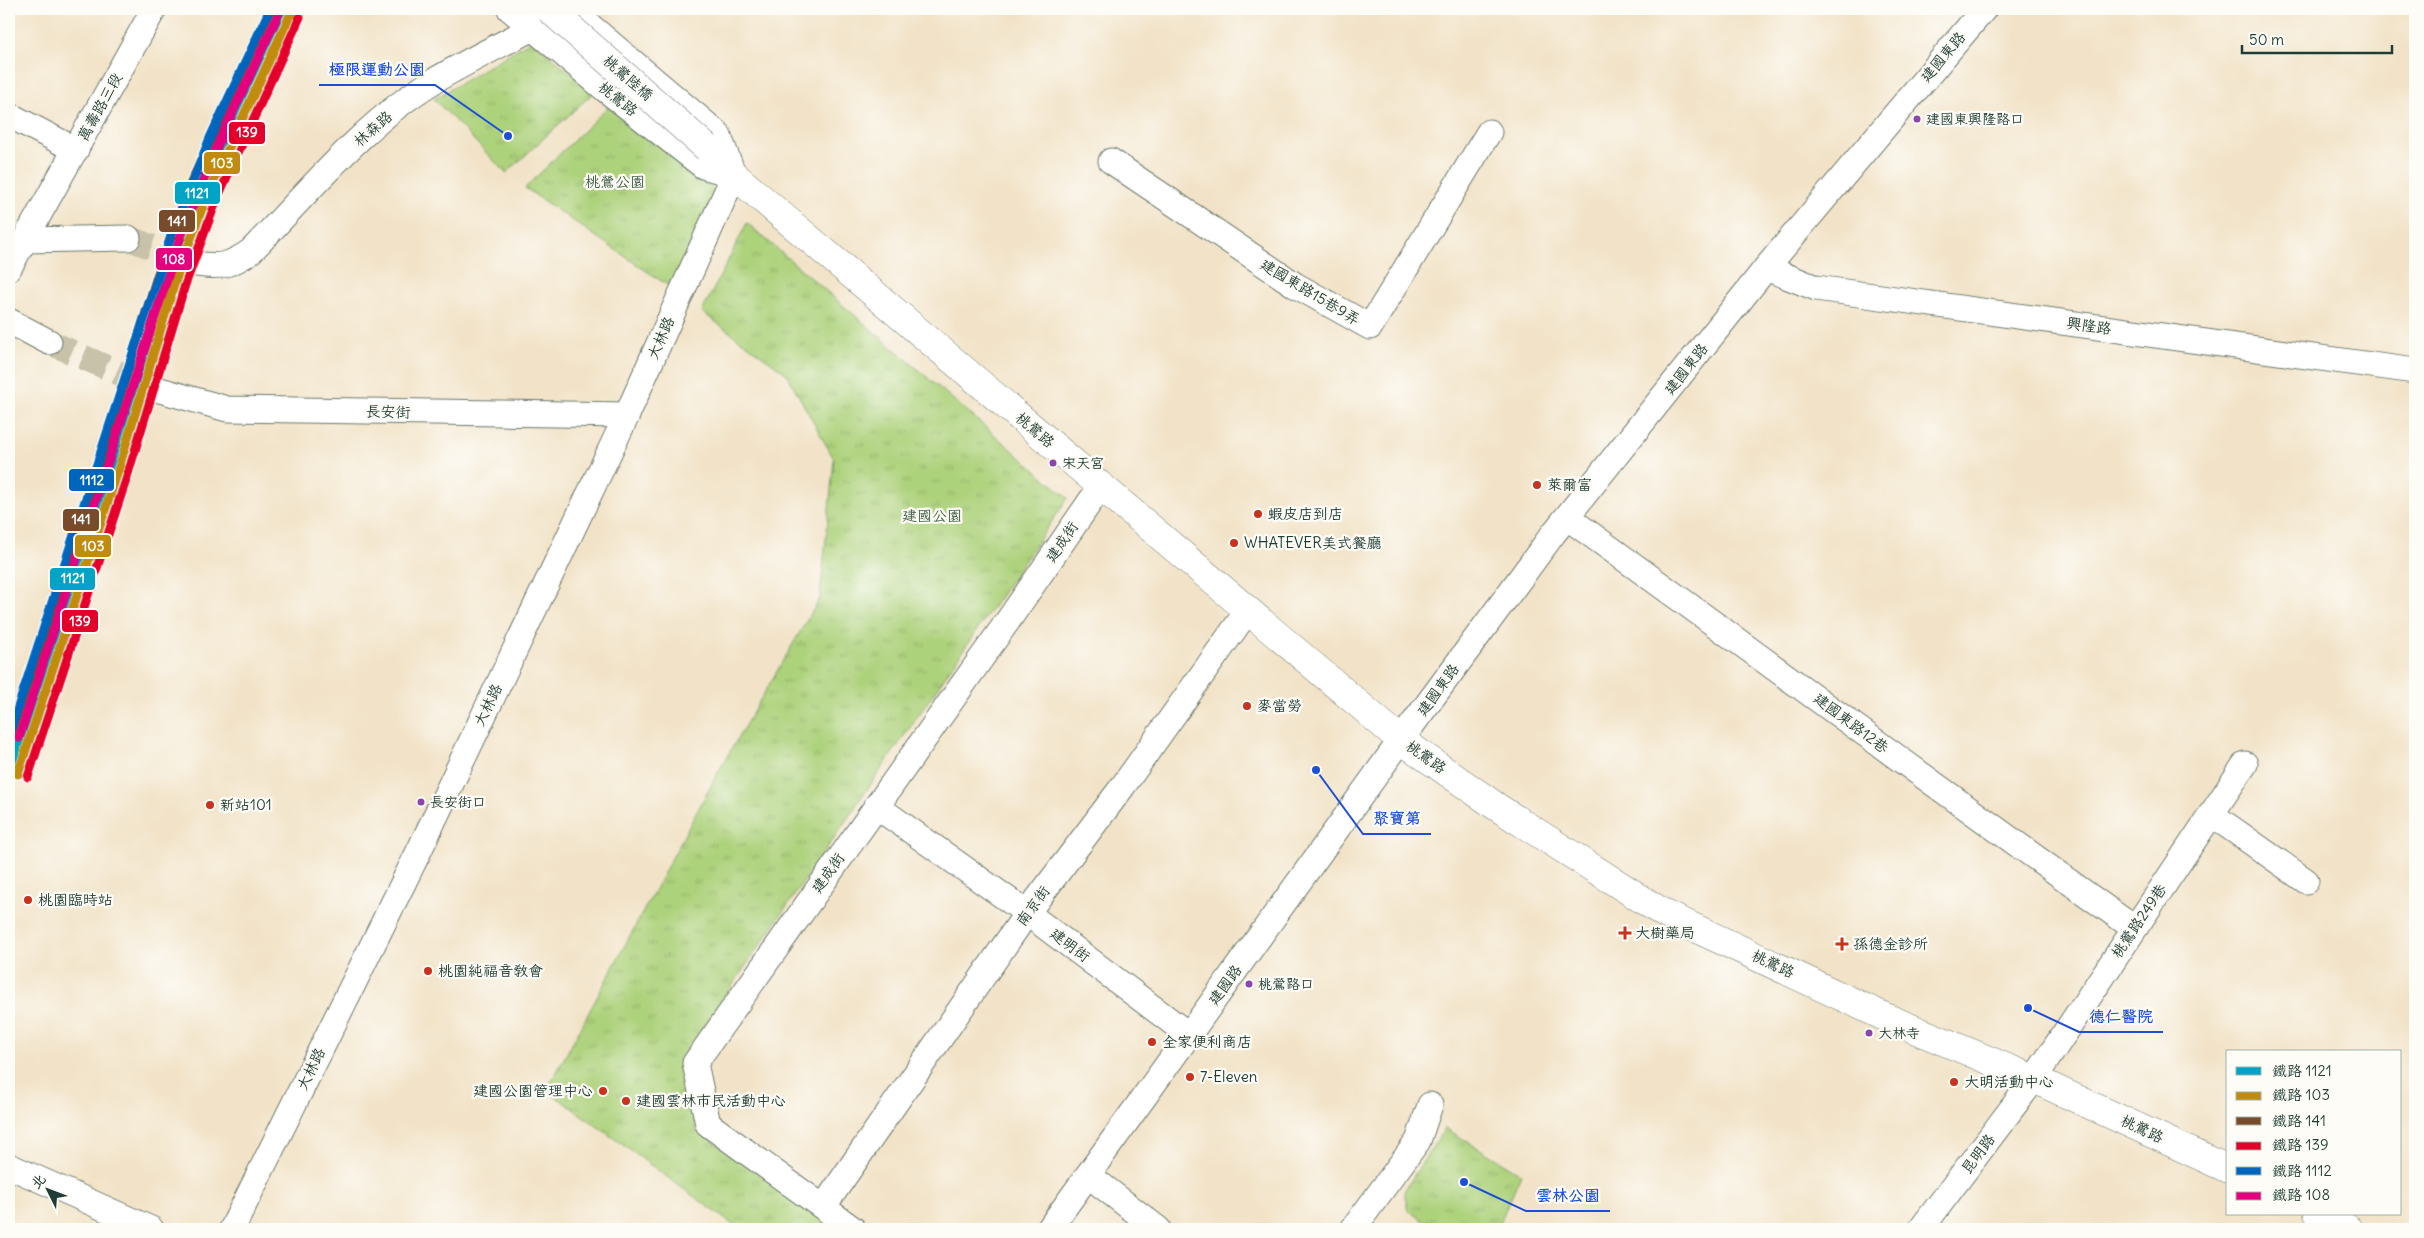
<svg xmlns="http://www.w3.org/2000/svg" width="2424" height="1238" font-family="Delius,'LXGW WenKai TC',sans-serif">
  <defs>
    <pattern id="grass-tufts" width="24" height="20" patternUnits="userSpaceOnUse" patternTransform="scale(1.25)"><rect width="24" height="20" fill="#add27c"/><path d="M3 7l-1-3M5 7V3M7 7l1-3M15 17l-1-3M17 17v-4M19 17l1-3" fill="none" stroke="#94b56c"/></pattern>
  </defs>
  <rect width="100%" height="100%" fill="#fdfcf7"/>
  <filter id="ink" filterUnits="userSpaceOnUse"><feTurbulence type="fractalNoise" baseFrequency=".02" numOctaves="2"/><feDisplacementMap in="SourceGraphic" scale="10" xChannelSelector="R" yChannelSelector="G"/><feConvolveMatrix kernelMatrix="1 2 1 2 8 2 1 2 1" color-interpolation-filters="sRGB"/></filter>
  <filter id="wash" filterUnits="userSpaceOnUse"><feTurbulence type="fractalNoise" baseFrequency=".0096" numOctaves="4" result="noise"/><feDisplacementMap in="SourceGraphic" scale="20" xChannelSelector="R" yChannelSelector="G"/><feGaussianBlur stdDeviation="1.12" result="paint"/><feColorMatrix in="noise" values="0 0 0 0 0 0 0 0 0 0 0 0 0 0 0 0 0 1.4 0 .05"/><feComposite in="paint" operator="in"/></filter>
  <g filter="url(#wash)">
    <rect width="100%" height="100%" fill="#f2e3c8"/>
    <!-- grass -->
    <g fill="url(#grass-tufts)" stroke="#668858">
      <path d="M532,40L594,92L506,173L434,99Z"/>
      <path d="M611,104L715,192L670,287L525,188Z"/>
      <path d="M747,223L1068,498L683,1057L696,1129L835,1229H739L547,1090L722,765L820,598L834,459L786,373L702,312Z"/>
      <path d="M1445,1128L1521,1174L1498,1227L1499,1229H1434L1408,1210L1404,1191Z"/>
    </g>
  </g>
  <g filter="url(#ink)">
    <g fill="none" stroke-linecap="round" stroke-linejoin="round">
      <!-- minor-tunnel -->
      <g stroke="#c8c2aa" stroke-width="25" stroke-dasharray="25 12" stroke-linecap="butt">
        <path d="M128,238L196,264"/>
        <path d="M49,342L153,388"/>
      </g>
      <!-- minor casing -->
      <g stroke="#697768" stroke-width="27">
        <g id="minor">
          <path d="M510,9L606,90L703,166L734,175"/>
          <path d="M570,9L718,134L733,173"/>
          <path d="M9,115L76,150"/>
          <path d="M1111,161L1295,285L1370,327L1489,132"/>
          <path d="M26,240L128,238"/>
          <path d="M196,264C221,268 231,265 251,251C308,193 362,125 432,82C476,56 524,33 570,9"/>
          <path d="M9,268L154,9"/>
          <path d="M1766,268L1816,288L2415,371"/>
          <path d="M9,321L49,342"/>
          <path d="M153,388L227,409L627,415"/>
          <path d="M1568,518C1757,654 1944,793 2134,928"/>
          <path d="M876,806L1027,913L1189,1035"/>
          <path d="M2211,814L2306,881"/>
          <path d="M9,1166L151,1229"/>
          <path d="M1088,1175L1158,1229"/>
          <path d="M824,1206L1027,913L1123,786L1248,610"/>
          <path d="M232,1229L418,853L627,415L734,175"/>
          <path d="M853,1229L708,1124L695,1063L1007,622L1101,486"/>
          <path d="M1049,1229L1401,740L1553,534L1766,268L1984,9"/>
          <path d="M1353,1229L1418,1141L1430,1105"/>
          <path d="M1921,1229L2034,1079L2245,764"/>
        </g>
      </g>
      <!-- major casing -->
      <g stroke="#697768" stroke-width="29">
        <g id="major">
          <path d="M707,148L734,175L1401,740L1497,807L1665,914L1885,1017L2034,1079L2228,1169"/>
          <path d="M2318,1214L2349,1229"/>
        </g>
      </g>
      <!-- minor -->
      <use href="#minor" stroke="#fff" stroke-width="25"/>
      <!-- major -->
      <use href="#major" stroke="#fff" stroke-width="28"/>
      <!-- major-bridge casing -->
      <g stroke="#697768" stroke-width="29" stroke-linecap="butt">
        <path id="major-bridge" d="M549,9L707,148"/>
      </g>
      <!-- major-bridge -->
      <use href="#major-bridge" stroke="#fff" stroke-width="28"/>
      <!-- rail-1 casing -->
      <g stroke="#fdfcf7" stroke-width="12">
        <path id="rail-1" d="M9,771L108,471L166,279L198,191L282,9"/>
      </g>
      <!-- rail-2 casing -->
      <g stroke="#fdfcf7" stroke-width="12">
        <path id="rail-2" d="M18,774L117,474L175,282L207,195L291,13"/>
      </g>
      <!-- rail-3 casing -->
      <g stroke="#fdfcf7" stroke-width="12">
        <path id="rail-3" d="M9,740L98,468L157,276L189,187L271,9"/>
      </g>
      <!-- rail-4 casing -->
      <g stroke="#fdfcf7" stroke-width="12">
        <path id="rail-4" d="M28,777L127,477L185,285L217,199L300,17"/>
      </g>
      <!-- rail-5 casing -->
      <g stroke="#fdfcf7" stroke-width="12">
        <path id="rail-5" d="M9,735L172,233L210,138L270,9"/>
      </g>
      <!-- rail-6 casing -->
      <g stroke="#fdfcf7" stroke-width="12">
        <path id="rail-6" d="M19,738L181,236L219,142L279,13"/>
      </g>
      <!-- rail-1 -->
      <use href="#rail-1" stroke="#02a4c6" stroke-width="9"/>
      <!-- rail-2 -->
      <use href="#rail-2" stroke="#c18c0d" stroke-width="9"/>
      <!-- rail-3 -->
      <use href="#rail-3" stroke="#7a4b2a" stroke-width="9"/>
      <!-- rail-4 -->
      <use href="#rail-4" stroke="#e4002b" stroke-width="9"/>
      <!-- rail-5 -->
      <use href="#rail-5" stroke="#0065bd" stroke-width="9"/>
      <!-- rail-6 -->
      <use href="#rail-6" stroke="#e5007d" stroke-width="9"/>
    </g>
  </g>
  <!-- markers -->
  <g fill="#8e44ad" stroke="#fdfcf7" stroke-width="2">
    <circle cx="1917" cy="119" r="4.5"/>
    <circle cx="1053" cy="463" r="4.5"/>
    <circle cx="421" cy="802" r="4.5"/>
    <circle cx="1249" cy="984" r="4.5"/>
    <circle cx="1869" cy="1033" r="4.5"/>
  </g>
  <g fill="#c8321e" stroke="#fdfcf7" stroke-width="2">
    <circle cx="1537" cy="485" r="5"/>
    <circle cx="1258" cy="514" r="5"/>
    <circle cx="1234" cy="543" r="5"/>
    <circle cx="1247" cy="706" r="5"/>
    <circle cx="210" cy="805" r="5"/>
    <circle cx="28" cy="900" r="5"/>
    <path d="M1622.5 925.5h5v5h5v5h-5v5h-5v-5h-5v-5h5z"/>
    <path d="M1839.5 936.5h5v5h5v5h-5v5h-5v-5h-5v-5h5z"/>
    <circle cx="428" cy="971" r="5"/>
    <circle cx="1152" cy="1042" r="5"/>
    <circle cx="1190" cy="1077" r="5"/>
    <circle cx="1954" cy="1082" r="5"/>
    <circle cx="603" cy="1091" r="5"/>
    <circle cx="626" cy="1101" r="5"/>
  </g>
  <g text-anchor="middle" stroke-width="4.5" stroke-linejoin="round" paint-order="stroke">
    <!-- bus labels -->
    <g font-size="14" fill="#1f3d34" stroke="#fdfcf7" text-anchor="start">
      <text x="1926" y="124">建國東興隆路口</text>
      <text x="1062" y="468">宋天宮</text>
      <text x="430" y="807">長安街口</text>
      <text x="1258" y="989">桃鶯路口</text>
      <text x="1878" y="1038">大林寺</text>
    </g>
    <!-- street labels -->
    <g font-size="15" fill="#1f3d34" stroke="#fdfcf7">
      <text transform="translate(1943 57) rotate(-50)" y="5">建國東路</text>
      <text transform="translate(628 78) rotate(41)" y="5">桃鶯陸橋</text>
      <text transform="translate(618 99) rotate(39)" y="5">桃鶯路</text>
      <text transform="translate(100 107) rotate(-61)" y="5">萬壽路三段</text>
      <text transform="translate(373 129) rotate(-41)" y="5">林森路</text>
      <text transform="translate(1310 292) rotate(31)" y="5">建國東路15巷9弄</text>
      <text transform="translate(2089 326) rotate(8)" y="5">興隆路</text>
      <text transform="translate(661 338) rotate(-66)" y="5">大林路</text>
      <text transform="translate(1686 369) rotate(-52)" y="5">建國東路</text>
      <text transform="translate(388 412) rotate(1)" y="5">長安街</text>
      <text transform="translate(1035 430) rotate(40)" y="5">桃鶯路</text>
      <text transform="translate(1062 542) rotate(-56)" y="5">建成街</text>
      <text transform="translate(1438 690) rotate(-54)" y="5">建國東路</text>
      <text transform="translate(488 705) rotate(-64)" y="5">大林路</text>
      <text transform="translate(1851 723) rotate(37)" y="5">建國東路12巷</text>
      <text transform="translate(1426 757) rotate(35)" y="5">桃鶯路</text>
      <text transform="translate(828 873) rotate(-55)" y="5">建成街</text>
      <text transform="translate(1033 906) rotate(-54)" y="5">南京街</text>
      <text transform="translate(2139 921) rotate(-56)" y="5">桃鶯路249巷</text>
      <text transform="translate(1070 945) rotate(37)" y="5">建明街</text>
      <text transform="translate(1773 964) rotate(25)" y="5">桃鶯路</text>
      <text transform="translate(1225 985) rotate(-54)" y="5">建國路</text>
      <text transform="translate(311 1069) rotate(-64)" y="5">大林路</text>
      <text transform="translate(2142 1129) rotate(25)" y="5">桃鶯路</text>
      <text transform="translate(1978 1154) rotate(-53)" y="5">昆明路</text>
    </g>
    <!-- park labels -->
    <g font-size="15" fill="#426246" stroke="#fdfcf7">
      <text x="615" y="187">桃鶯公園</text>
      <text x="932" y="521">建國公園</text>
    </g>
    <!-- poi labels -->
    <g font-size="15" fill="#1f3d34" stroke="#fdfcf7" text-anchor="start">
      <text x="1547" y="490">萊爾富</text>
      <text x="1268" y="519">蝦皮店到店</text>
      <text x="1244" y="548">WHATEVER美式餐廳</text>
      <text x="1257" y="711">麥當勞</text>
      <text x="220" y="810">新站101</text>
      <text x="38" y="905">桃園臨時站</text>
      <text x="1635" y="938">大樹藥局</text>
      <text x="1853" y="949">孫德金診所</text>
      <text x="438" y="976">桃園純福音教會</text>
      <text x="1162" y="1047">全家便利商店</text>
      <text x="1200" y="1082">7-Eleven</text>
      <text x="1964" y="1087">大明活動中心</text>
      <text x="593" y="1096" text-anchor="end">建國公園管理中心</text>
      <text x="636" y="1106">建國雲林市民活動中心</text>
    </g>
  </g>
  <!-- callouts -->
  <path fill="none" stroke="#1d4ed8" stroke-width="2" d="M508 136L435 85H319M1316 770L1363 834H1431M2028 1008L2079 1032H2163M1464 1182L1526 1211H1610"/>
  <g fill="#1d4ed8" stroke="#fdfcf7" stroke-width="2">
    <circle cx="508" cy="136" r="5"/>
    <circle cx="1316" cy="770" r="5"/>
    <circle cx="2028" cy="1008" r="5"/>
    <circle cx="1464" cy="1182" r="5"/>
  </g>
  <g font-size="16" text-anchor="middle" font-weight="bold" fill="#1d4ed8" stroke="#fdfcf7" stroke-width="4.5" stroke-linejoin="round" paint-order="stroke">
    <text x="377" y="75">極限運動公園</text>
    <text x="1397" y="824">聚寶第</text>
    <text x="2121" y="1022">德仁醫院</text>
    <text x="1568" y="1201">雲林公園</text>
  </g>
  <g stroke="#fdfcf7" stroke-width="2">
    <rect x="228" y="121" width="38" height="24" rx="5" fill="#e4002b"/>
    <rect x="203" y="151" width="38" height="24" rx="5" fill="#c18c0d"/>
    <rect x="174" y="181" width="47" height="24" rx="5" fill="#02a4c6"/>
    <rect x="158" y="209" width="38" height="24" rx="5" fill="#7a4b2a"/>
    <rect x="155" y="247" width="38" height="24" rx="5" fill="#e5007d"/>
    <rect x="68" y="468" width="47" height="24" rx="5" fill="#0065bd"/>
    <rect x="62" y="508" width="38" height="24" rx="5" fill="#7a4b2a"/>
    <rect x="74" y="534" width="38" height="24" rx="5" fill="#c18c0d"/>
    <rect x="49" y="567" width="47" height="24" rx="5" fill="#02a4c6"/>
    <rect x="61" y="609" width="38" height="24" rx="5" fill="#e4002b"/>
  </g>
  <g font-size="14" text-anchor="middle" font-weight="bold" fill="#fff">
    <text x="247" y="137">139</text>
    <text x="222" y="168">103</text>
    <text x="197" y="198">1121</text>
    <text x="177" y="226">141</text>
    <text x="174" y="264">108</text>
    <text x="92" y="485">1112</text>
    <text x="81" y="524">141</text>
    <text x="93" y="551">103</text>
    <text x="73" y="583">1121</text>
    <text x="80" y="626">139</text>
  </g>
  <!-- margin -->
  <rect width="2424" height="1238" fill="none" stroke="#fdfcf7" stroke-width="30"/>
  <!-- legend -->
  <rect x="2226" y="1050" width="175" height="165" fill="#fdfcf7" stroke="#a4b0a9"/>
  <rect x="2236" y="1067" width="25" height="8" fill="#02a4c6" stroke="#a4b0a9"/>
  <text x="2272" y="1076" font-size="15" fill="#1f3d34">鐵路 1121</text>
  <rect x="2236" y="1092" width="25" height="8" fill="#c18c0d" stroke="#a4b0a9"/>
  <text x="2272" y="1100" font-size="15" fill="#1f3d34">鐵路 103</text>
  <rect x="2236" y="1117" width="25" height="8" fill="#7a4b2a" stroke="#a4b0a9"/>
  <text x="2272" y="1126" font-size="15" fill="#1f3d34">鐵路 141</text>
  <rect x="2236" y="1142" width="25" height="8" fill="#e4002b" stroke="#a4b0a9"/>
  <text x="2272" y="1150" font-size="15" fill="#1f3d34">鐵路 139</text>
  <rect x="2236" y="1167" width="25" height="8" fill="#0065bd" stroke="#a4b0a9"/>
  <text x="2272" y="1176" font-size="15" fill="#1f3d34">鐵路 1112</text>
  <rect x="2236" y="1192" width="25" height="8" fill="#e5007d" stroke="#a4b0a9"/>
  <text x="2272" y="1200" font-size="15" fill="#1f3d34">鐵路 108</text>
  <!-- north arrow -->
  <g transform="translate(48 1190) rotate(312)" stroke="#fdfcf7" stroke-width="4" paint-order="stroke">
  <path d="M0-4L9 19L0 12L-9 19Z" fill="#1f3d34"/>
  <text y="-8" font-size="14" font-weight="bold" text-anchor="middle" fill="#1f3d34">北</text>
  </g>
  <!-- scale -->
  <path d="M2242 45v8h150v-8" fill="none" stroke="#1f3d34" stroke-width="2.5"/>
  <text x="2249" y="45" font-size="15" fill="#1f3d34" stroke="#fdfcf7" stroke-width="4" paint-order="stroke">50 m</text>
</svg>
